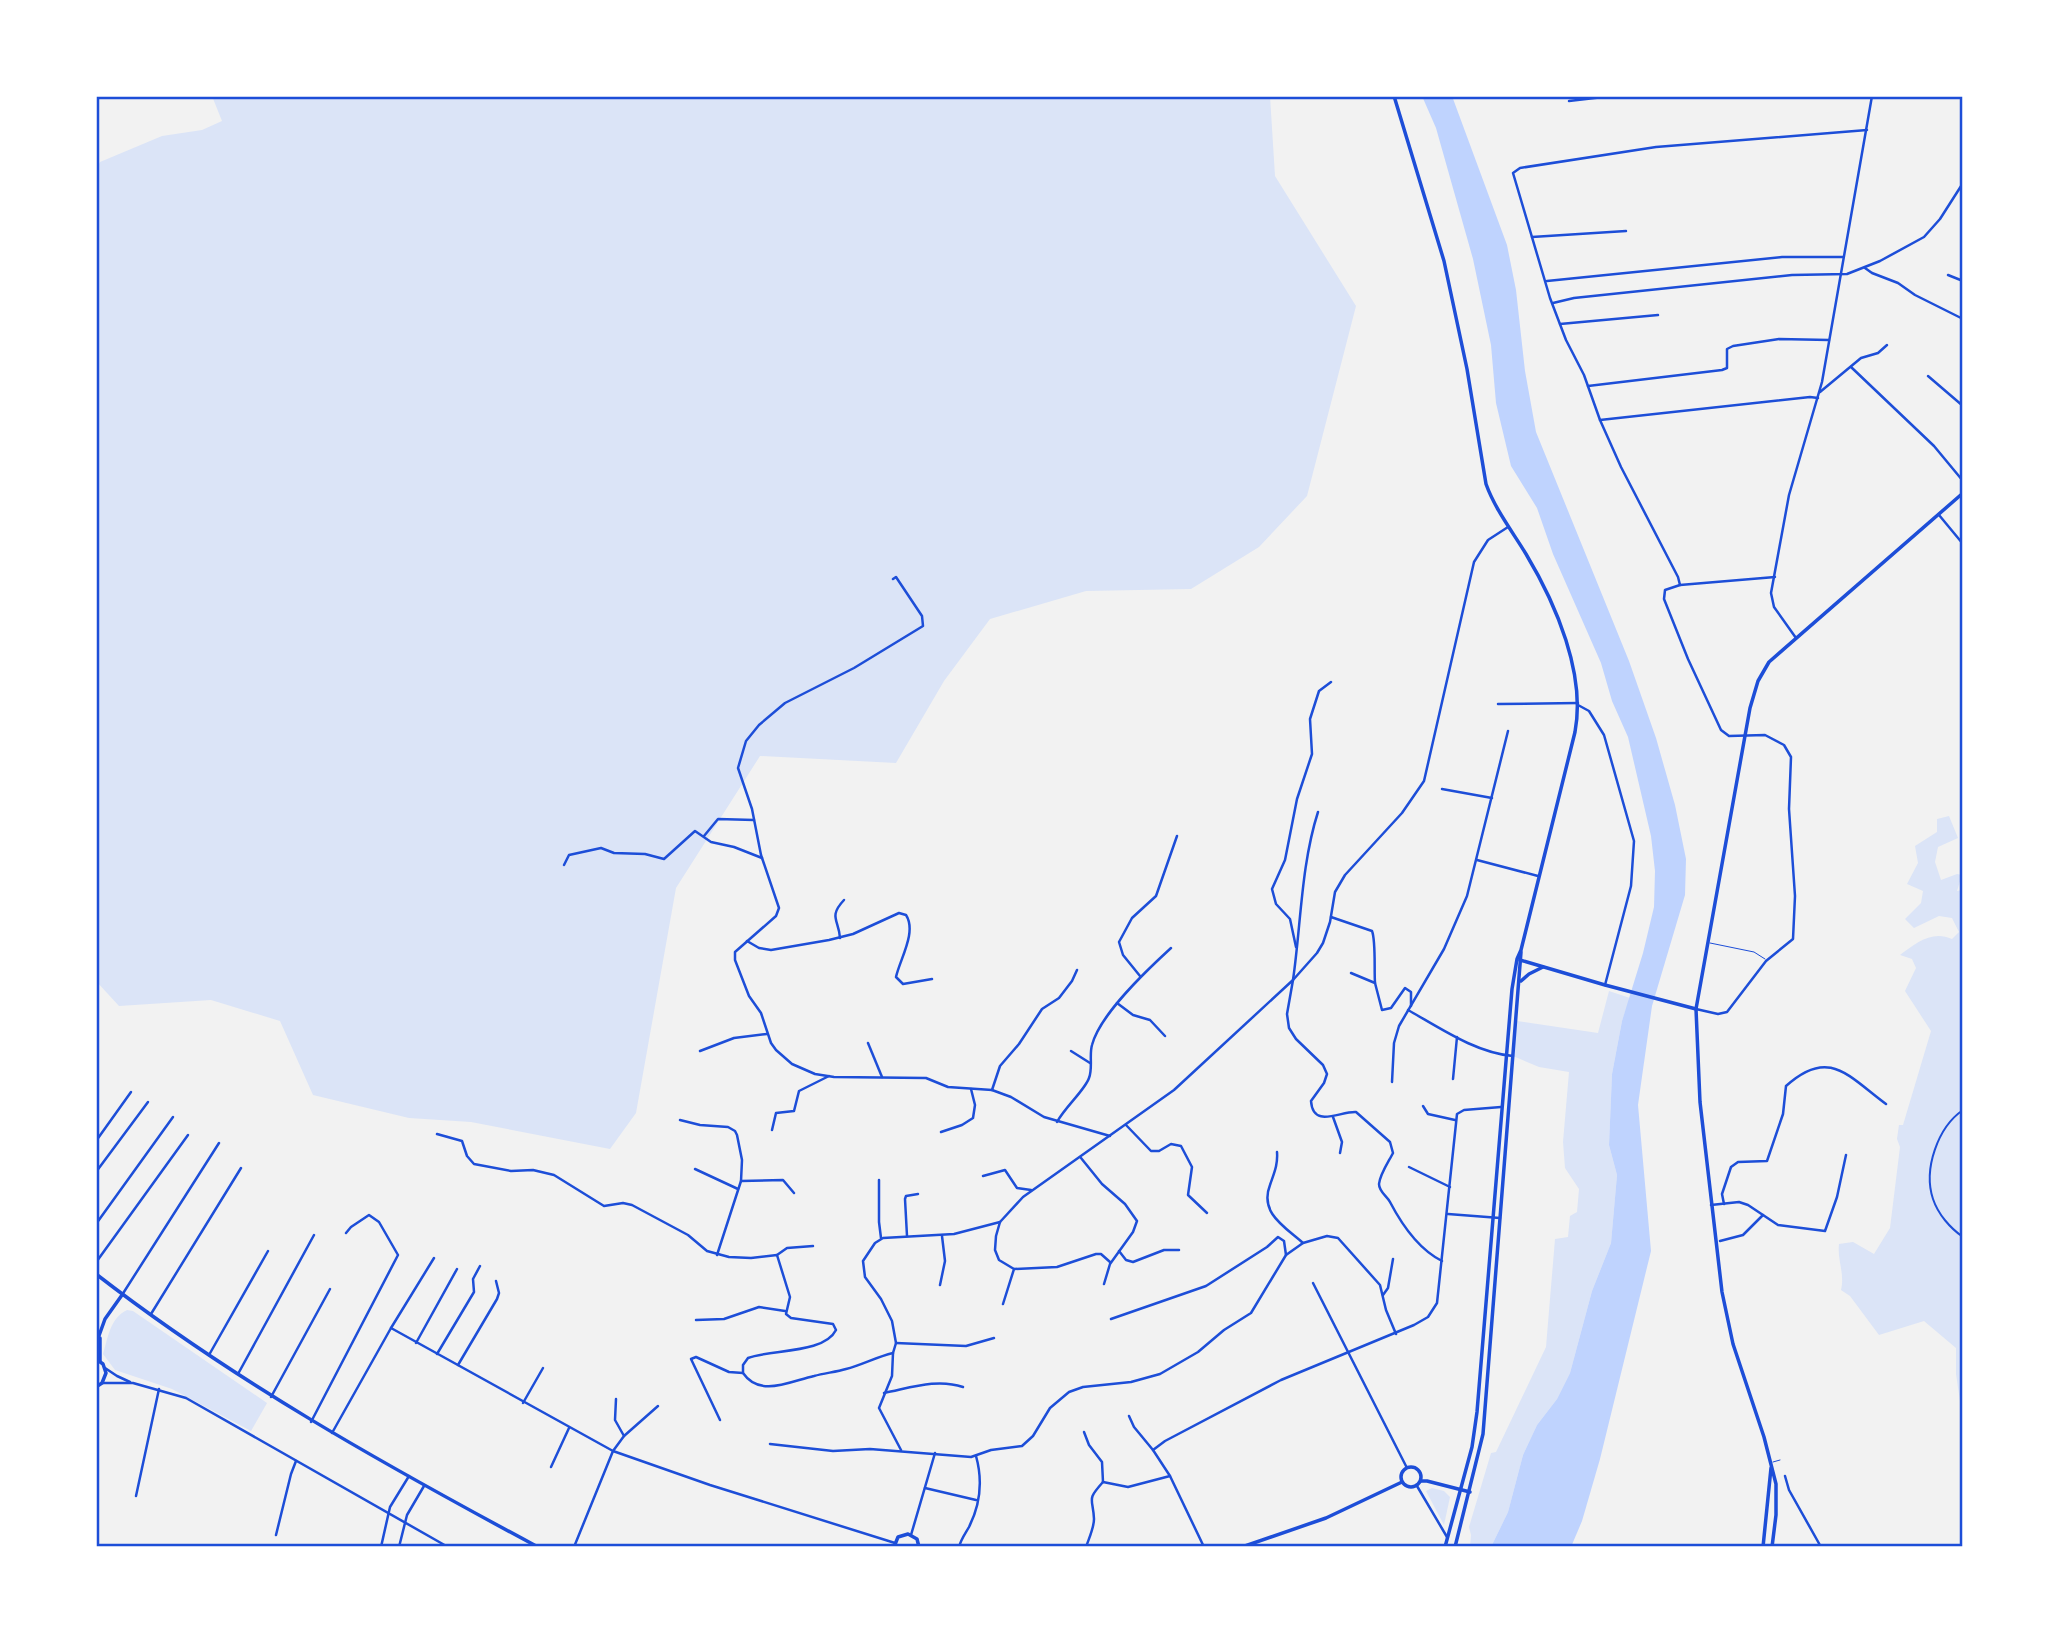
<svg xmlns="http://www.w3.org/2000/svg" width="2059" height="1643" font-family="'PT Sans',sans-serif">
  <rect width="100%" height="100%" fill="#f2f2f2"/>
  <!-- green -->
  <g fill="#dbe4f7">
    <path d="M212,96H1270L1275,176L1356,306L1307,496L1259,547L1191,589L1086,591L990,619L944,681L896,763L760,756L676,888L636,1113L610,1149L471,1122L409,1118L313,1095L280,1021L211,1000L119,1006L96,981V170L100,162L162,136L202,130L222,121Z"/>
    <path d="M1949,816L1958,838L1938,847L1935,862L1941,880L1957,874L1962,875L1957,891L1963,890V1421L1956,1374V1348L1924,1321L1879,1335L1850,1296L1841,1290C1845,1273 1837,1260 1839,1244L1853,1242L1874,1254L1890,1228L1900,1147L1897,1139L1899,1125H1903L1931,1031L1905,991L1916,968L1912,959L1900,955C1916,943 1932,930 1952,939L1959,932L1952,918L1939,916L1914,928L1905,919L1921,903L1923,891L1907,884L1918,863L1915,846L1937,832V819Z"/>
    <path d="M1609,991L1630,998L1622,1021L1612,1074L1609,1145L1617,1175L1611,1243L1592,1291L1570,1373L1557,1399L1537,1425L1523,1455L1508,1512L1491,1547H1470L1471,1535L1469,1527L1491,1453L1496,1452L1546,1347L1555,1239L1568,1237L1570,1216L1577,1212L1579,1189L1565,1168L1563,1142L1569,1072L1539,1067L1513,1056L1517,1021L1598,1033Z"/>
    <path d="M127,1310L133,1311L267,1403L251,1431L172,1389L115,1370L103,1354C108,1338 110,1318 127,1310Z"/>
    <path d="M1432,1488L1444,1491L1450,1497L1444,1525L1426,1491Z"/>
  </g>
  <!-- water -->
  <path fill="#bfd3fe" d="M1422,96H1452L1507,245L1516,290L1525,371L1536,432L1629,661L1656,738L1675,805L1686,859L1685,895L1652,1006L1638,1105L1651,1251L1600,1459L1582,1521L1571,1547H1491L1508,1512L1523,1455L1537,1425L1557,1399L1570,1373L1592,1291L1611,1243L1617,1175L1609,1145L1612,1074L1622,1021L1643,953L1654,907L1655,871L1651,836L1628,737L1612,701L1601,663L1553,554L1537,508L1511,466L1496,403L1491,345L1473,259L1436,128Z"/>
  <g fill="none" stroke-linecap="round" stroke-linejoin="round">
    <!-- service -->
    <g stroke="#1d4ed8" stroke-width="1">
      <path d="M1710,943L1754,952L1765,959"/>
      <path d="M1773,1462L1780,1460"/>
    </g>
    <!-- pedestrian -->
    <path stroke="#1d4ed8" stroke-width="2" d="M1963,1110C1938,1127 1923,1169 1933,1199C1938,1214 1950,1228 1963,1237"/>
    <!-- minor -->
    <g stroke="#1d4ed8" stroke-width="2.5">
      <path d="M1569,101L1612,96"/>
      <path d="M1532,237L1626,231"/>
      <path d="M1865,268L1872,273L1898,283L1915,295L1963,319"/>
      <path d="M1948,275L1963,281"/>
      <path d="M1547,281L1782,257H1843"/>
      <path d="M1553,303L1574,298L1792,275L1847,274L1880,261L1924,237L1940,219L1963,183"/>
      <path d="M1560,324L1658,315"/>
      <path d="M1851,367L1934,446L1963,481"/>
      <path d="M1928,376L1963,406"/>
      <path d="M1588,386L1722,370L1727,368V349L1733,346L1779,339L1829,340"/>
      <path d="M1820,392L1861,358L1878,353L1887,345"/>
      <path d="M1600,420L1810,397L1818,398"/>
      <path d="M1939,515L1963,544"/>
      <path d="M1775,577L1680,585L1678,577L1621,467L1600,420L1584,375L1566,340L1550,298L1513,173L1520,168L1656,147L1867,130"/>
      <path d="M893,579L896,577L922,616L923,626L854,668L785,703L759,725L746,741L738,768L752,809L761,855L779,908L776,916L735,952V960L749,996L761,1013L771,1043L776,1050L792,1064L815,1074L834,1077L926,1078L948,1087L992,1090L1011,1097L1044,1117L1110,1136"/>
      <path d="M1680,585L1665,590L1664,599L1688,659L1721,730L1729,736L1765,735L1784,745L1791,757L1789,809L1795,896L1793,939L1766,961L1727,1012L1718,1014L1696,1009"/>
      <path d="M1796,638L1774,607L1771,593L1789,495L1822,382L1872,96"/>
      <path d="M1498,704L1578,703"/>
      <path d="M1578,705L1589,711L1604,735L1634,841L1631,886L1605,985"/>
      <path d="M1442,789L1492,798"/>
      <path d="M704,836L718,819L754,820"/>
      <path d="M1477,860L1538,876"/>
      <path d="M564,865L569,855L601,848L614,853L645,854L664,859L695,831L711,842L734,847L762,858"/>
      <path d="M1331,917L1372,931C1376,941 1374,970 1375,983"/>
      <path d="M840,938C839,920 828,917 844,900"/>
      <path d="M747,941L759,948L771,950L829,940L853,934L899,913L906,915C917,932 900,959 896,977L903,984L932,979"/>
      <path d="M1296,947L1290,919L1276,904L1272,889L1285,860L1297,799L1312,754L1310,719L1319,691L1331,682"/>
      <path d="M1351,973L1375,983L1382,1010L1391,1008L1405,988L1411,992V1006"/>
      <path d="M1140,976L1123,955L1119,942L1132,918L1156,896L1177,836"/>
      <path d="M1117,1003L1133,1015L1150,1020L1165,1036"/>
      <path d="M1408,1010C1440,1028 1476,1053 1513,1056"/>
      <path d="M868,1043L882,1077"/>
      <path d="M96,1046L97,1045"/>
      <path d="M700,1051L734,1038L767,1034"/>
      <path d="M1071,1051L1090,1063"/>
      <path d="M1453,1079L1457,1037"/>
      <path d="M1392,1082L1394,1043L1399,1026L1444,949L1467,896L1508,731"/>
      <path d="M992,1090L1000,1066L1019,1044L1042,1009L1059,998L1072,981L1077,970"/>
      <path d="M1423,1106L1428,1114L1455,1120"/>
      <path d="M1333,1117L1342,1142L1340,1153"/>
      <path d="M680,1120L700,1125L728,1127L735,1131L737,1135L742,1160L741,1181L717,1255"/>
      <path d="M1057,1122C1065,1107 1085,1090 1089,1078C1093,1068 1089,1055 1092,1045C1100,1014 1147,970 1171,948"/>
      <path d="M1126,1125L1151,1151H1159L1171,1144L1181,1146L1192,1167L1188,1195L1207,1213"/>
      <path d="M772,1130L776,1113L794,1111L799,1091L829,1076"/>
      <path d="M941,1132L962,1125L973,1118L975,1105L971,1089"/>
      <path d="M437,1134L462,1141L467,1156L474,1164L511,1171L533,1170L554,1175L604,1206L623,1203L632,1205L688,1235L707,1251L729,1257L751,1258L777,1255L790,1297L786,1314L791,1318L833,1324L836,1330C824,1354 771,1349 748,1358L743,1365V1373C760,1398 791,1381 814,1376C825,1373 836,1372 846,1369C862,1365 876,1357 893,1353"/>
      <path d="M96,1141L131,1092"/>
      <path d="M1277,1152C1278,1165 1274,1173 1270,1185C1259,1213 1285,1227 1303,1243"/>
      <path d="M1081,1158L1102,1184L1125,1204L1137,1221L1133,1232L1110,1264L1104,1284"/>
      <path d="M1409,1167L1450,1187"/>
      <path d="M695,1169L738,1189"/>
      <path d="M96,1172L148,1102"/>
      <path d="M983,1176L1005,1170L1017,1188L1031,1190"/>
      <path d="M879,1180V1222L881,1238"/>
      <path d="M741,1181L783,1180L794,1193"/>
      <path d="M1724,1204L1722,1194L1731,1167L1738,1162L1767,1161L1783,1114L1786,1086C1829,1047 1848,1076 1886,1104"/>
      <path d="M1711,1205L1739,1202L1748,1205L1778,1225L1825,1231L1837,1197L1846,1155"/>
      <path d="M1448,1214L1500,1218"/>
      <path d="M96,1224L173,1117"/>
      <path d="M907,1236L905,1199L906,1196L918,1194"/>
      <path d="M1720,1241L1743,1235L1763,1215"/>
      <path d="M1119,1251L1126,1260L1133,1262L1164,1250H1179"/>
      <path d="M777,1255L787,1248L813,1246"/>
      <path d="M97,1261L188,1135"/>
      <path d="M1442,1261C1418,1249 1402,1225 1390,1202C1387,1196 1379,1192 1379,1184C1380,1174 1389,1161 1393,1153L1390,1142L1356,1112C1340,1111 1313,1129 1311,1101L1324,1083L1327,1074L1323,1065L1296,1039L1289,1028L1287,1014L1293,980L1317,953L1323,943L1330,922L1335,892L1345,875L1402,813L1424,781L1474,562L1488,540L1508,527"/>
      <path d="M1014,1269L1057,1267L1096,1254H1101L1110,1262"/>
      <path d="M1313,1283L1407,1468"/>
      <path d="M940,1285L945,1261L942,1236"/>
      <path d="M122,1295L219,1143"/>
      <path d="M1383,1295L1388,1288L1393,1259"/>
      <path d="M1003,1304L1014,1269L999,1260L995,1250L996,1236L1000,1222L1023,1197L1174,1090L1293,980C1301,925 1301,865 1318,812"/>
      <path d="M151,1314L241,1168"/>
      <path d="M1111,1319L1206,1286L1267,1247L1278,1237L1284,1241L1286,1255"/>
      <path d="M696,1320L724,1319L759,1307L785,1311"/>
      <path d="M391,1328L434,1258"/>
      <path d="M416,1343L457,1269"/>
      <path d="M896,1343L966,1346L994,1338"/>
      <path d="M437,1354L474,1292L473,1279L480,1266"/>
      <path d="M209,1355L268,1251"/>
      <path d="M458,1365L497,1299L499,1293L496,1281"/>
      <path d="M105,1368L117,1376L130,1382"/>
      <path d="M238,1374L314,1235"/>
      <path d="M102,1383H133L186,1398L448,1547"/>
      <path d="M884,1393C910,1388 937,1378 963,1387"/>
      <path d="M271,1397L330,1289"/>
      <path d="M523,1403L543,1368"/>
      <path d="M1129,1416L1134,1427L1153,1450"/>
      <path d="M720,1420L691,1359L696,1357L729,1372L743,1373"/>
      <path d="M311,1422L398,1255L379,1222L369,1215L351,1227L346,1233"/>
      <path d="M1084,1432L1089,1445L1102,1462L1103,1482"/>
      <path d="M332,1433L391,1328L613,1451L710,1485L895,1543"/>
      <path d="M624,1436L658,1406"/>
      <path d="M770,1444L833,1451L870,1449L971,1457L991,1450L1022,1446L1033,1436L1050,1408L1069,1392L1083,1387L1131,1382L1160,1374L1198,1352L1224,1330L1251,1313L1286,1255L1303,1243L1327,1236L1338,1238L1380,1285L1386,1310L1396,1334"/>
      <path d="M901,1450L879,1408L892,1376L893,1353L896,1343L892,1321L881,1299L865,1277L863,1261L875,1243L883,1238L954,1234L1000,1222"/>
      <path d="M551,1467L569,1428"/>
      <path d="M1785,1476L1789,1490L1821,1547"/>
      <path d="M1103,1482L1128,1487L1170,1476"/>
      <path d="M1417,1486L1447,1537"/>
      <path d="M925,1488L976,1500"/>
      <path d="M136,1496L159,1389"/>
      <path d="M276,1535L291,1474L296,1461"/>
      <path d="M911,1535L935,1453"/>
      <path d="M381,1547L390,1507L409,1476"/>
      <path d="M399,1547L407,1515L424,1486"/>
      <path d="M574,1547L613,1451L624,1436L615,1420L616,1399"/>
      <path d="M959,1547C961,1539 965,1534 969,1527C981,1503 983,1481 976,1456"/>
      <path d="M1086,1547C1089,1538 1094,1528 1094,1519C1093,1497 1086,1501 1103,1482"/>
      <path d="M1204,1547L1170,1476L1153,1450L1165,1441L1281,1380L1414,1325L1428,1317L1437,1303L1457,1114L1464,1110L1501,1107"/>
    </g>
    <!-- tertiary -->
    <g stroke="#1d4ed8" stroke-width="3.5">
      <path d="M1520,960L1605,985L1696,1009"/>
      <path d="M96,1274C234,1381 385,1465 538,1547"/>
      <path d="M96,1344L105,1319L122,1295"/>
      <path d="M96,1359L103,1364L106,1373L102,1383L96,1387"/>
      <path d="M100,1361V1338"/>
      <circle cx="1411" cy="1477" r="10"/>
      <path d="M1421,1481H1427L1470,1492"/>
      <path d="M1242,1547L1326,1518L1402,1482"/>
      <path d="M1763,1547L1771,1468"/>
      <path d="M1772,1547L1776,1515V1484L1764,1437L1733,1344L1722,1292L1700,1102L1696,1009L1750,708L1758,681L1769,662L1963,493"/>
    </g>
    <!-- secondary -->
    <g stroke="#1d4ed8" stroke-width="3.5">
      <path d="M1394,96L1444,261L1467,369L1486,484C1495,509 1512,531 1526,554C1556,604 1586,674 1575,732L1521,950L1517,959L1512,989L1477,1412L1472,1447L1445,1547"/>
      <path d="M1521,981L1529,974L1543,967"/>
      <path d="M894,1547L898,1537L908,1534L917,1539L919,1547"/>
      <path d="M1455,1547L1483,1434L1521,952"/>
    </g>
  </g>
  <!-- border -->
  <rect width="2059" height="1643" fill="none" stroke="#ffffff" stroke-width="196"/>
  <rect x="98" y="98" width="1863" height="1447" fill="none" stroke="#1d4ed8" stroke-width="2.5"/>
</svg>
